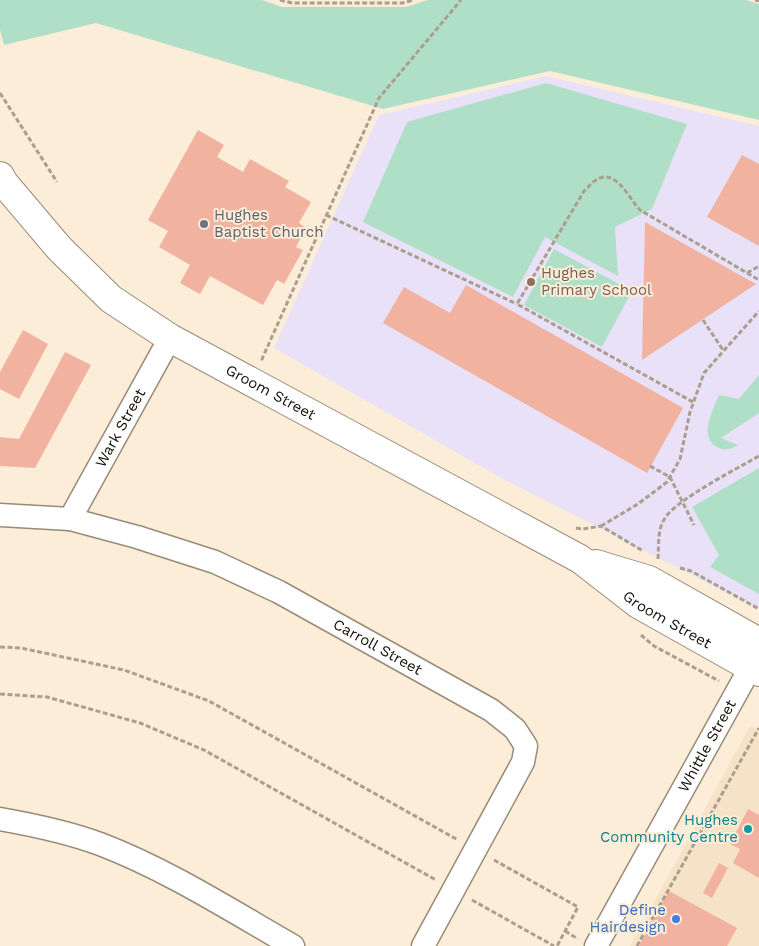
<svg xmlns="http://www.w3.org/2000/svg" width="759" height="946" font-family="'Work Sans',sans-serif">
  <rect width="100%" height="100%" fill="#fcedd8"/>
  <!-- built -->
  <path fill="#f6e3c7" d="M750,726L759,731V946H630Z"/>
  <!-- education -->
  <path fill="#e8e1f7" d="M546,76L759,126V609L501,478L274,348L379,115Z"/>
  <!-- green -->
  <g fill="#b0dfc7">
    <path d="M0,0H262L282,7H406L428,0H746L759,4V120L550,71L383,109L96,23L4,45L0,30Z"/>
    <path d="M546,83L687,124L652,209L615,227L618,276L545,237L513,297L363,222L407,122Z"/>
    <path d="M554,249L632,291L602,347L524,305Z"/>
    <path d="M759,375V413L721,438L738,445C732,449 726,451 719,448C697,439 713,410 719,395L739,399Z"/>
    <path d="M759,468V594L710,567L719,555L692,507Z"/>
  </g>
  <!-- building -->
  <g fill="#f2b2a0">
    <path d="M198,130L224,145L217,157L243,172L250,159L289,181L285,187L311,202L299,223L306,228L296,247L303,250L284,284L277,280L263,305L210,276L200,294L180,283L190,265L159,247L168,231L148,220Z"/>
    <path d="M742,155L759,164V246L707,217Z"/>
    <path d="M645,222L756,284L642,360Z"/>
    <path d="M466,285L683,408L647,473L383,323L404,287L450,313Z"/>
    <path d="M23,330L48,344L19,399L0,389V372Z"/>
    <path d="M65,352L91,365L35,468L0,466V437L19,439Z"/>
    <path d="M748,809L759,815V878L733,863L740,849L730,844Z"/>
    <path d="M719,863L728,868L712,898L703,893Z"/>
    <path d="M669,891L737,928L727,946H639Z"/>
  </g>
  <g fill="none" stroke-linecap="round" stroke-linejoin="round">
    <!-- minor casing -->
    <g stroke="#988b77" stroke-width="25">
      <g id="minor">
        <path id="s1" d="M0,515L70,519L137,537L215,562L279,592L491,710L515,729L526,746L523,762L423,946"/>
        <path id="s2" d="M70,519L170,338"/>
        <path d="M0,819C34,825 68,832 100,844C168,870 230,910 293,946"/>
        <path id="s3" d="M596,946L759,652"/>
      </g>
    </g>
    <!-- tertiary casing -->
    <g stroke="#988b77" stroke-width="30">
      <g id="tertiary">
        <path id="s4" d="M0,176L4,183L59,248L111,299L170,338L580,559L638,604L759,672"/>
        <path d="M596,564L649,580L759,642"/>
      </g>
    </g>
    <!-- path -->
    <g stroke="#aa9e8e" stroke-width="3" stroke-dasharray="5 2.5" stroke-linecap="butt">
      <path d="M280,0L292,3H402L414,0"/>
      <path d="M755,0L759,1"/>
      <path d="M0,93L57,182"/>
      <path d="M326,215L517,304"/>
      <path d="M747,273L759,266"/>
      <path d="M703,320L723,350"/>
      <path d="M263,360L262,359L379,98L461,0"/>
      <path d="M693,402L517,304L584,191C588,188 591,183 596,180C616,167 629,199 640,210L759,280"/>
      <path d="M650,466L670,477L694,525"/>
      <path d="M601,526L638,504L667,482L680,459L690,412L704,373L759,311"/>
      <path d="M576,528L583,529L601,526L643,551"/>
      <path d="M658,559C659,545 657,530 665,518C676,500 738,468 759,456"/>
      <path d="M680,568L691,571L759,609"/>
      <path d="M641,635L654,646L719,681"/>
      <path d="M0,647L21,648L124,670L209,701L458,840"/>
      <path d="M0,694L47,697L140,723L204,750L436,880"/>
      <path d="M494,860L578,907L557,946"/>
      <path d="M472,900L554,946"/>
      <path d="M565,931L578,939"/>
      <path d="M637,946L759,728"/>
    </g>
    <!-- minor -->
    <use href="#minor" stroke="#fff" stroke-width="22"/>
    <!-- tertiary -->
    <use href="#tertiary" stroke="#fff" stroke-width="28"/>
  </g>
  <!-- markers -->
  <circle fill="#6b7280" stroke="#fcedd8" stroke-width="2" cx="204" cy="224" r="5"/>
  <circle fill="#8d6e63" stroke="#fcedd8" stroke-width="2" cx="531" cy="282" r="5"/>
  <circle fill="#0f9aa8" stroke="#fcedd8" stroke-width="2" cx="748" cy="829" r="5"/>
  <circle fill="#3f7fe0" stroke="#fcedd8" stroke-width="2" cx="676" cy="919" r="5"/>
  <g text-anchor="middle" stroke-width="4" stroke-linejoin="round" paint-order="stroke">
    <!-- worship labels -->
    <g font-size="15" fill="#5b616d" stroke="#fcedd8" text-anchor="start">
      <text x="214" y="220">Hughes<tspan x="214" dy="17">Baptist Church</tspan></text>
    </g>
    <!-- education labels -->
    <g font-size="15" fill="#785e54" stroke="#fcedd8" text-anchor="start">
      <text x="541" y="278">Hughes<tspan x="541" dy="17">Primary School</tspan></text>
    </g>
    <!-- street labels -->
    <g font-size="15" fill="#120d06" stroke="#fcedd8">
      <text dy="5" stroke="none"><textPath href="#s4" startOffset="351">Groom Street</textPath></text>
      <text dy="5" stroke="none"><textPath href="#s2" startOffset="104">Wark Street</textPath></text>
      <text dy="5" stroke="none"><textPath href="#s4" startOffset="809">Groom Street</textPath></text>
      <text dy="5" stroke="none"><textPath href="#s1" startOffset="405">Carroll Street</textPath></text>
      <text dy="5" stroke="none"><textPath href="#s3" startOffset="229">Whittle Street</textPath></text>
    </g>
    <!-- culture labels -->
    <g font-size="15" fill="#0d838f" stroke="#fcedd8" text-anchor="end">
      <text x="738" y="825">Hughes<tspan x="738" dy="17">Community Centre</tspan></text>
    </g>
    <!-- shop labels -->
    <g font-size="15" fill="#366cbe" stroke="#fcedd8" text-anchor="end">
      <text x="666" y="915">Define<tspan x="666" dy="17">Hairdesign</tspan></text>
    </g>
  </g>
</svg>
